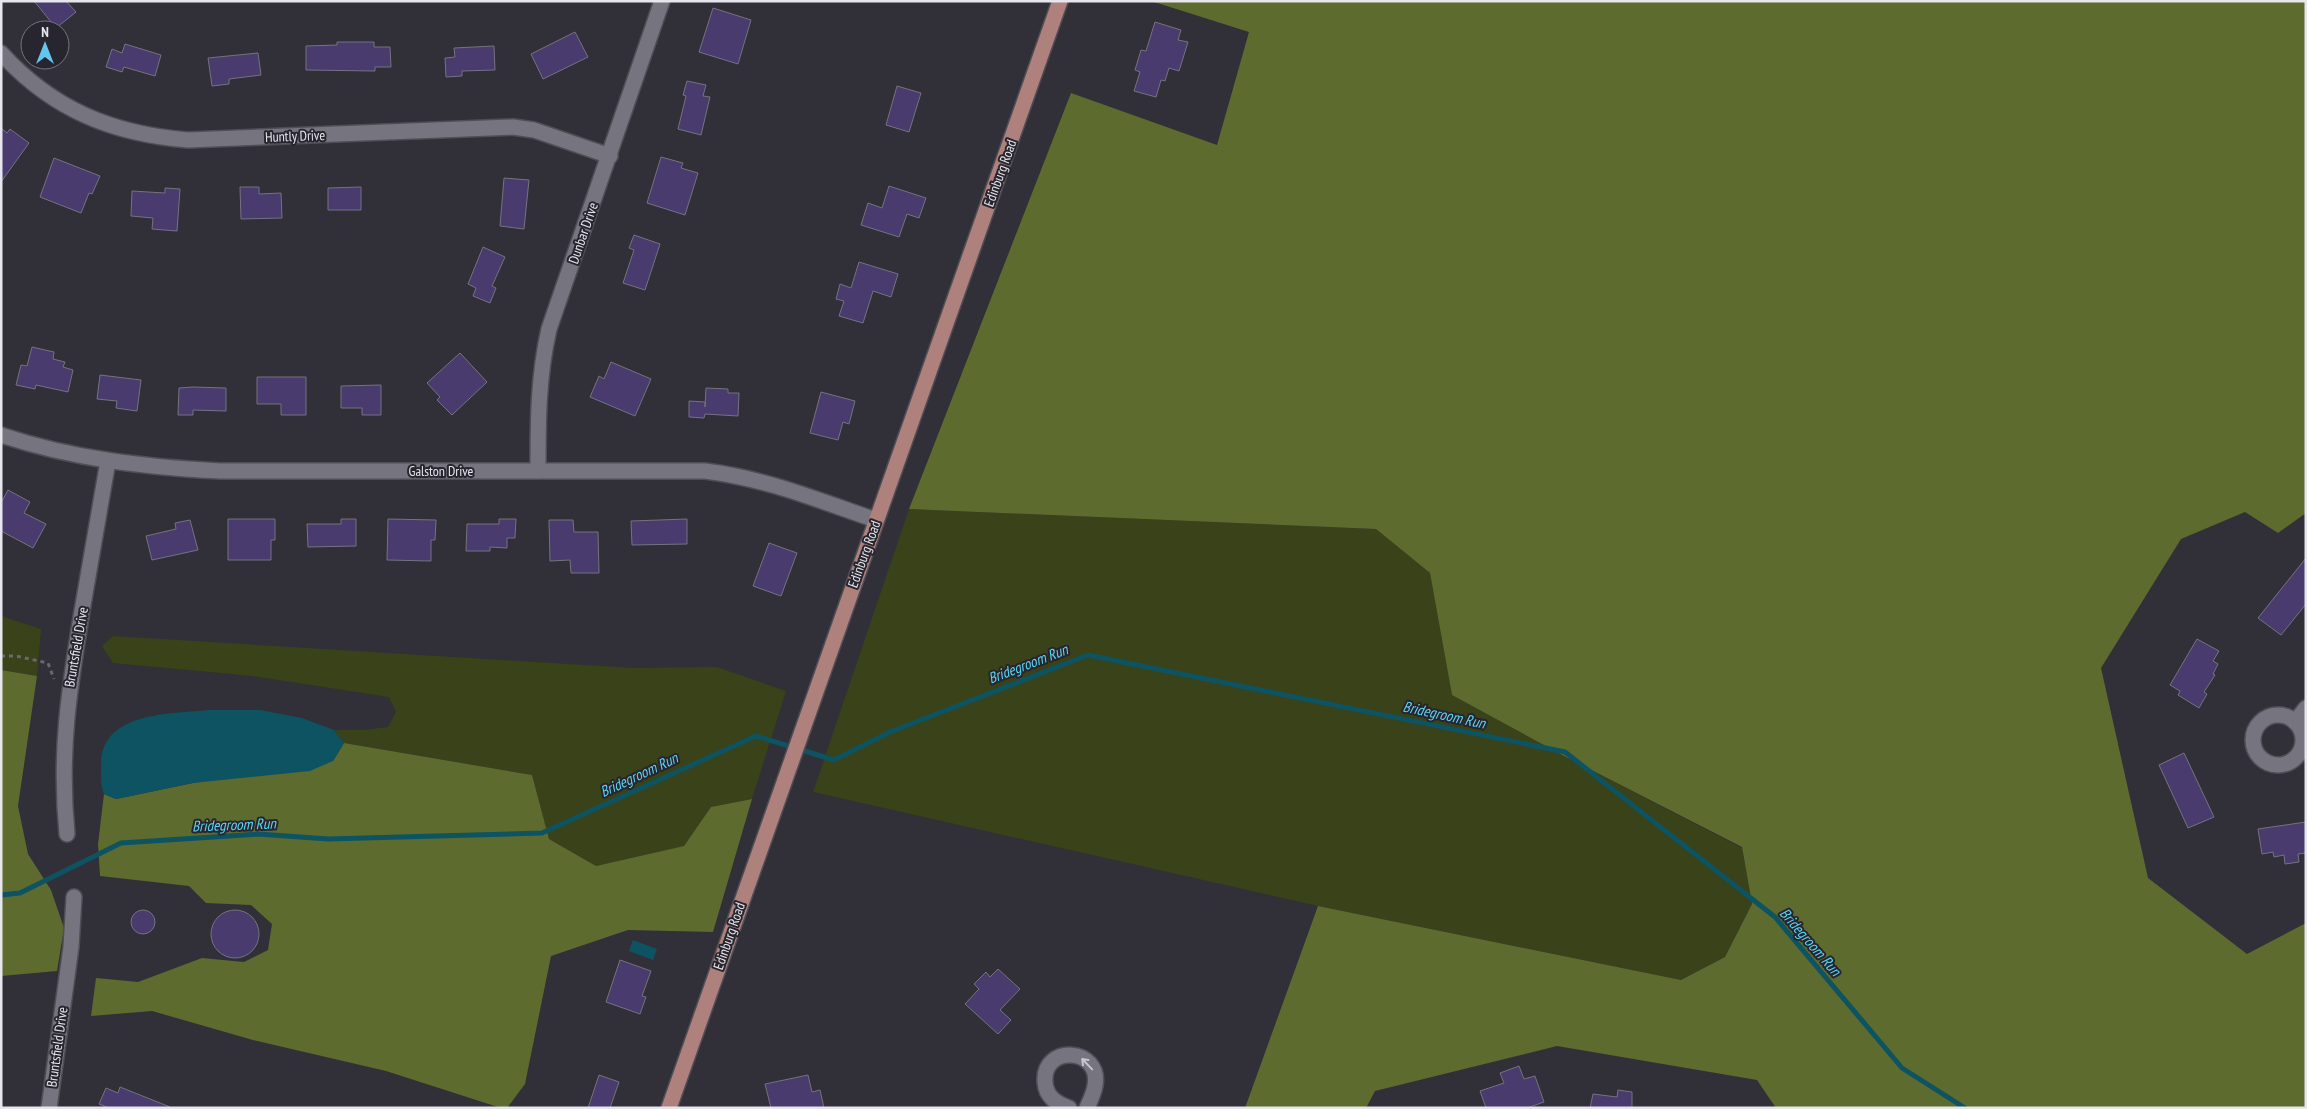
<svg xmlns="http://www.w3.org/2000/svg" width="2307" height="1109" font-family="'PT Sans Narrow',sans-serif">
  <rect width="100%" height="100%" fill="#312f38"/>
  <!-- green -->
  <g fill="#394218">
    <path d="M909,509L1376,529L1430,573L1452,695L1566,757L1742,848L1752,904L1725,957L1681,980L1318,906L813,792Z"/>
    <path d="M1,616L41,629L37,676L1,670Z"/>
    <path d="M113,636L633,668L717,667L786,691L752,799L711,807L684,846L596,866L549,839L532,775L344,743L334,730H364L388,727L396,712L389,697L253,676L113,663L102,646Z"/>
  </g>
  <!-- forest -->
  <g fill="#5d6b2f">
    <path d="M1151,1H2306V513L2278,533L2245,512L2181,539L2101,668L2148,878L2247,954L2306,923V1108H1776L1757,1080L1557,1046L1375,1091L1366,1108H1245L1318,906L1681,980L1725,957L1752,904L1742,847L1566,757L1452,695L1430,573L1376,529L909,509L1071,93L1217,145L1249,32Z"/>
    <path d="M1,670L37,676L18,806L28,854L51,890L64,928L57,971L1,976Z"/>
    <path d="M344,743L532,775L549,839L596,866L684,846L711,807L752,799L713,932L628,930L551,956L525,1084L507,1108H501L386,1071L253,1040L152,1011L91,1016L96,978L138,982L202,958L244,962L268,950L272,924L251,905L206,903L189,886L100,876L98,844L104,794L116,799L193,783L333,761Z"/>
  </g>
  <!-- water -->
  <g fill="#0e5362">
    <path d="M210,710H260L302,718L334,730L344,743L333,761L310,771L193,783L116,799L104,794C100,784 101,775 101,764C102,711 171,714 210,710Z"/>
    <path d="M633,940L657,949L653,960L629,951Z"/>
  </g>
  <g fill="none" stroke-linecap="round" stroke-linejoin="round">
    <!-- stream -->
    <path stroke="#0e5362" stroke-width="5" d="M1,895L20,893L121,843L258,834L328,839L542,833L756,736L834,760L890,732L1088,655L1565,752L1775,917L1902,1068L1965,1108"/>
  </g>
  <!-- building -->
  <g fill="#493b6e" stroke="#75737e">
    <path d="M34,1H66L76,12L56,28Z"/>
    <path d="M713,8L751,20L738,64L699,52Z"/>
    <path d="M1155,22L1181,30L1178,40L1188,42L1179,71L1169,68L1165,81L1161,80L1156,97L1134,91L1140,72L1135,70L1141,50L1146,51Z"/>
    <path d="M575,32L588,57L543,79L531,54Z"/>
    <path d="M337,42H374V47H390L391,67H375V71L306,70V46L337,45Z"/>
    <path d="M125,44L161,55L155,76L124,67L122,72L106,67L112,49L122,53Z"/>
    <path d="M494,46L495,70L462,71V76L446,77L445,58L455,57L454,48Z"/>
    <path d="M258,53L261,75L229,79V84L212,86L208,58Z"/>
    <path d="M687,81L706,85L703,96L710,97L701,135L678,129L686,96L683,95Z"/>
    <path d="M897,86L921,93L909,132L886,125Z"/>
    <path d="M1,128L7,133L10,129L29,143L1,182Z"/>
    <path d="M661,157L683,163L681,168L698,173L685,215L647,203Z"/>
    <path d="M54,158L100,176L92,194L89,193L81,213L40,197Z"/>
    <path d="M504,178L529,180L524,229L500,226Z"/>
    <path d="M889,186L926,198L919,218L907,214L899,237L861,225L868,203L882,208Z"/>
    <path d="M240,187H259V194L281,193L282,218L241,219Z"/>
    <path d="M361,187V210H328V188Z"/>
    <path d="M165,188L180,189L177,231L152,229L153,218L131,216L132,191L165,193Z"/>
    <path d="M634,235L660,244L645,290L623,283L634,250L629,248Z"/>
    <path d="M483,247L505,257L492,286L496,288L490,303L473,296L476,288L468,284Z"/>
    <path d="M859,262L898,274L891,297L873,291L863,323L839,316L844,301L836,299L840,284L851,288Z"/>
    <path d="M32,347L54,352L53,359L65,362L63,367L73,370L68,392L36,385L35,389L16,385L21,365L27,366Z"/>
    <path d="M460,353L487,382L452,415L437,400L440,397L427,383Z"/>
    <path d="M611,362L651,379L635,416L590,397L599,376L604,379Z"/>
    <path d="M100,375L141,380L137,411L116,408L117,401L97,399Z"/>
    <path d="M257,377H306V415H281V404H257Z"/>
    <path d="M381,385V415H362V408H341V386Z"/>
    <path d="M193,387L226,388V411L193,410V415H178L179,388Z"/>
    <path d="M706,388L728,389V393H739L738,416L705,414L704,418L689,417V401L705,402V407Z"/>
    <path d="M821,392L855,401L849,424L843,422L838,440L810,433Z"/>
    <path d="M8,490L30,502L24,513L46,524L33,548L1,531V503Z"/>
    <path d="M228,519H275V540H271V560H228Z"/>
    <path d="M341,519H356V546L308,547L307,524H341Z"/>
    <path d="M388,519L436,520L435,540H431V561L387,560Z"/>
    <path d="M499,519H516L515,538H507V548L490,547V551H466L467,524H499Z"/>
    <path d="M687,519V544L632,545L631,521Z"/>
    <path d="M190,520L198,550L152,560L146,536L176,529L175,523Z"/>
    <path d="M549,520H573L574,532H598L599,573H571L570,560L550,561Z"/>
    <path d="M769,543L797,553L781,596L753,586Z"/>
    <path d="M2306,558V604L2281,635L2258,618Z"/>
    <path d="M2197,639L2219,651L2213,661L2218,664L2213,674L2215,675L2204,692L2207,694L2199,708L2178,695L2180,691L2170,685Z"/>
    <path d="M2184,753L2214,817L2188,828L2159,765Z"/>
    <path d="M2306,822V853L2298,854L2299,862L2285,864L2284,855L2274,857L2273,852L2262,854L2258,829Z"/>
    <circle cx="143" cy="922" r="12"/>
    <circle cx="235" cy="934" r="24"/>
    <path d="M620,960L651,971L642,996L646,997L640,1014L606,1002Z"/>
    <path d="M998,969L1020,989L1000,1010L1011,1020L998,1034L965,1004L979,989L974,984L986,972L990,977Z"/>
    <path d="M1519,1066L1524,1079L1535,1076L1544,1102L1527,1108H1486L1480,1091L1504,1083L1500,1073Z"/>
    <path d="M599,1075L619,1082L610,1108H588Z"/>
    <path d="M808,1075L812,1092L820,1090L824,1108H771L765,1084Z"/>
    <path d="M120,1087L170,1107V1108H109L99,1104L106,1088L118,1093Z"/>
    <path d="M1618,1090L1632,1092V1108H1590L1593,1094L1617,1097Z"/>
  </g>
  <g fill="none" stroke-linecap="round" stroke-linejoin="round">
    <!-- minor casing -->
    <g stroke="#4f4d55" stroke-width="18">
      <g id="minor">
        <path d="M1,53C53,110 113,134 188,140L513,127L534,130L610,156"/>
        <path d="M1,435C73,459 145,467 220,471H705C768,479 817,500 876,520"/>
        <path d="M538,471C538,421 538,377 549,329L662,1"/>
        <circle cx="2278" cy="740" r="25"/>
        <path d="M2295,722L2306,708"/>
        <path d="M67,834C59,753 69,690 82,611C91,561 99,511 108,461"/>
        <path d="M49,1108L71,947L74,897"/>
        <path d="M1069,1108C1056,1103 1046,1097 1045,1082C1042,1044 1102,1047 1095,1086C1094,1093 1090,1101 1087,1108"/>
      </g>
    </g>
    <!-- major casing -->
    <g stroke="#4f4d55" stroke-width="18">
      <path id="major" d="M669,1108L1060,1"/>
    </g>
    <!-- path -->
    <path stroke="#69676f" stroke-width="3" stroke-dasharray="4 4" stroke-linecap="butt" d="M1,656H16L48,663L54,679"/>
    <!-- minor -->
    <use href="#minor" stroke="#76747f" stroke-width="15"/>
    <!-- major -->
    <use href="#major" stroke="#ae817c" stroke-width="15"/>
  </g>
  <!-- one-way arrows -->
  <defs><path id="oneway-shaft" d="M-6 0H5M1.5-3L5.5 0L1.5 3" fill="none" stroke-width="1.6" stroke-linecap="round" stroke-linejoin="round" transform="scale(1.25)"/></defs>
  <use stroke="#c6c4cc" href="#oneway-shaft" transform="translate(1087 1064) rotate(-134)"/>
  <g text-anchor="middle" stroke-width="4" stroke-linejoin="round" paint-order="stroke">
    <!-- street labels -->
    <g font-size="14" fill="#e8e6ed" stroke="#27252e">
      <text transform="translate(295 136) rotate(-2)" y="5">Huntly Drive</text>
      <text transform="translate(1000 173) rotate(-70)" y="5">Edinburg Road</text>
      <text transform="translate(583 233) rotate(-71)" y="5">Dunbar Drive</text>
      <text x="441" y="476">Galston Drive</text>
      <text transform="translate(864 554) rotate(-70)" y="5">Edinburg Road</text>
      <text transform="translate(76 647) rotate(-80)" y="5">Bruntsfield Drive</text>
      <text transform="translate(729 936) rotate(-71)" y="5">Edinburg Road</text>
      <text transform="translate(57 1047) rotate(-82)" y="5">Bruntsfield Drive</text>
    </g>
    <!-- water labels -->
    <g font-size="15" font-style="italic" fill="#5bd4f3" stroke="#27252e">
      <text transform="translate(1028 664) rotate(-21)" y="5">Bridegroom Run</text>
      <text transform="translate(1444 715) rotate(12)" y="5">Bridegroom Run</text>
      <text transform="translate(639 775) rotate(-25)" y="5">Bridegroom Run</text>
      <text transform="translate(234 825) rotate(-2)" y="5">Bridegroom Run</text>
      <text transform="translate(1810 942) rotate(49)" y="5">Bridegroom Run</text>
    </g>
  </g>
  <!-- border -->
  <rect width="2307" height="1109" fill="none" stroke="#e8e6ed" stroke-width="5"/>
  <!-- north arrow -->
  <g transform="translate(45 45)"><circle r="24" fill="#27252e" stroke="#74727a"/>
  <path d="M0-4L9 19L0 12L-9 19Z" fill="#64c5ee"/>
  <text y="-8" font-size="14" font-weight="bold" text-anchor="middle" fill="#e8e6ed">N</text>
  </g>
</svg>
